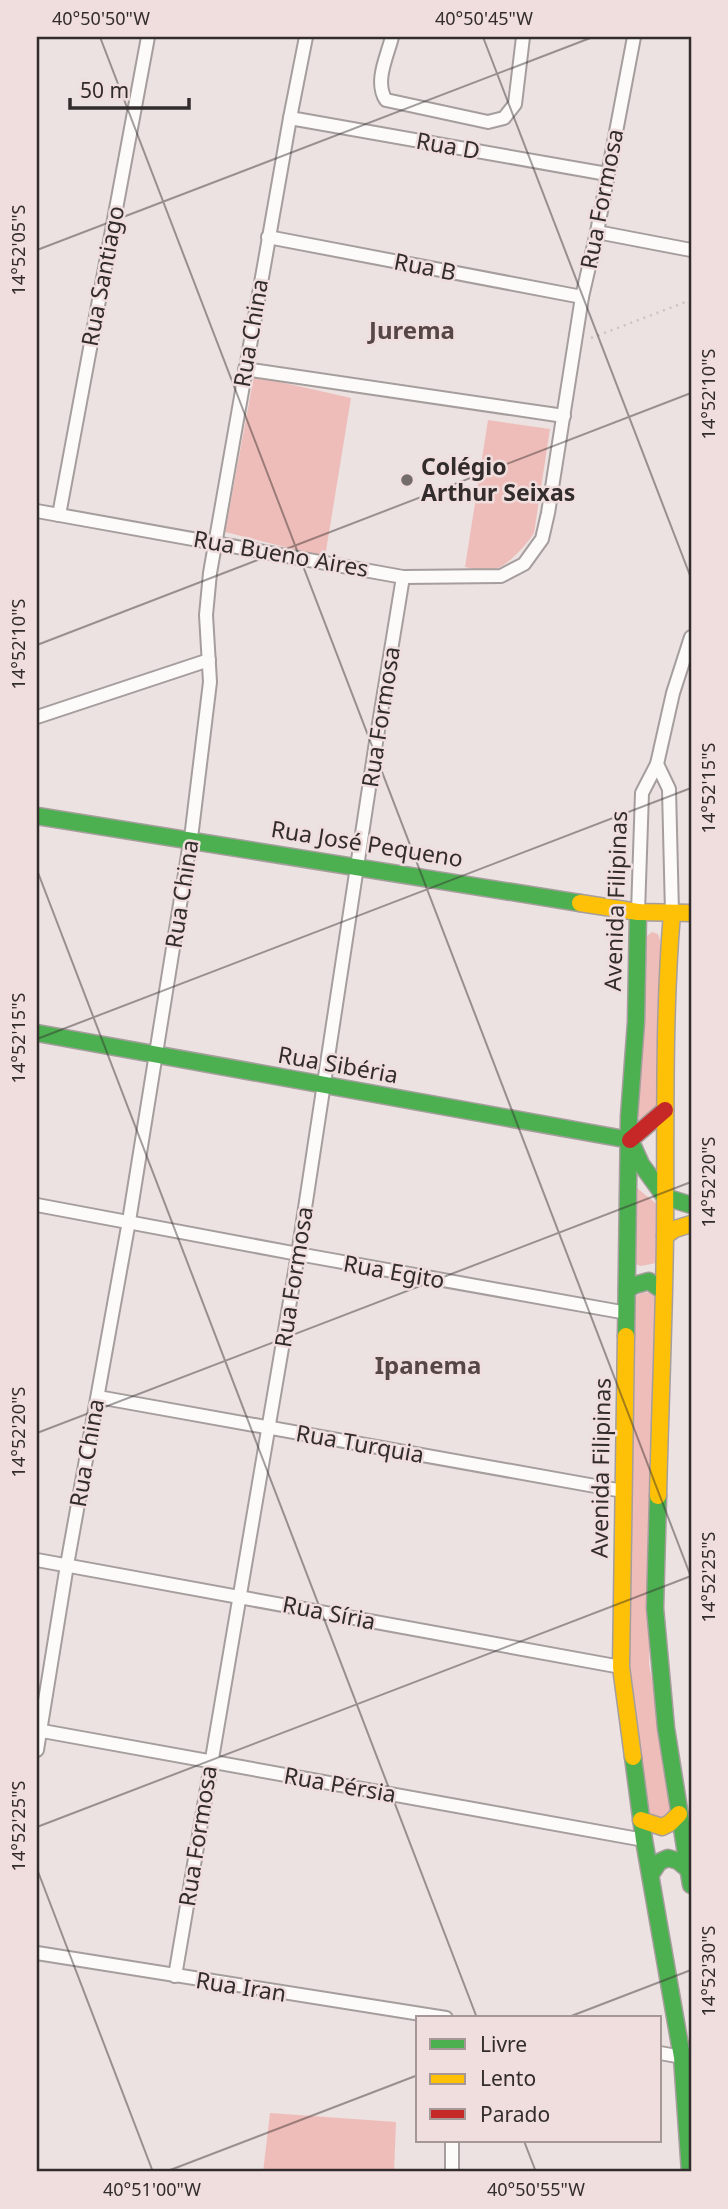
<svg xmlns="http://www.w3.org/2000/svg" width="728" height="2209" font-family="'Noto Sans',sans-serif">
  <rect width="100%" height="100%" fill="#ebe2e1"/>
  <!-- green -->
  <g fill="#efbdb9">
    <path d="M254,376L351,398L325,557L225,532Z"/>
    <path d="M488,420L550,429L534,533C527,544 507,567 493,570C485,571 473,569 465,567Z"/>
    <path d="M652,932L658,934L660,940V1101L649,1115L638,1119L647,936Z"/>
    <path d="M637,1188L659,1206L656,1263L641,1266L635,1264Z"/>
    <path d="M650,1292L658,1296L649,1664L676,1806L662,1819L650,1815L627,1679L634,1297L642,1293Z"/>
    <path d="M270,2113L396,2122L394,2172H263Z"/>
  </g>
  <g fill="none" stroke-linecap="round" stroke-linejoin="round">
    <!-- street casing -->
    <g stroke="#a59e9d" stroke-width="16">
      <g id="street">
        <path d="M392,37C387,57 374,82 386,100L488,122L504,118L515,104L523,37"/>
        <path d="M290,118L607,174"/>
        <path d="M597,232L691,250"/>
        <path d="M268,237L582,297"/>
        <path d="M245,369L564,416"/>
        <path d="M37,511L403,577L501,576L524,564L542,539L548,513L582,297L597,232L634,37"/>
        <path d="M59,515L148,37"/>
        <path d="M37,717L209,660"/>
        <path d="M657,764L669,789L672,913"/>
        <path d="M638,912L642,793L657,764L673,693L691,637"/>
        <path d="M37,1205L298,1254L627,1313"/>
        <path d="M98,1397L623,1491"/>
        <path d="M37,1560L621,1667"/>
        <path d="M37,1730L644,1840"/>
        <path d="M37,1750L67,1565L129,1221L192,830L210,682L206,615L210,573L290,118L306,37"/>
        <path d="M37,1953L446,2018"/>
        <path d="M175,1976L298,1254L376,742L403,577"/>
        <path d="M660,2053L682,2057"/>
        <path d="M452,2172V2141"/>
      </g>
    </g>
    <!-- fast casing -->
    <g stroke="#a59e9d" stroke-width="19">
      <g id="fast">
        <path d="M37,816L580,903"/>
        <path d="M37,1033L630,1140"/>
        <path d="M632,1144L641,1164L665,1197L691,1205"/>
        <path d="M627,1290L635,1285L649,1281L663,1291"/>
        <path d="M626,1336L629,1117L636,1022L638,912"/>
        <path d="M658,1496L655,1608L666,1728L691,1885"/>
        <path d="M633,1757L644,1840L682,2057L690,2172"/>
        <path d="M651,1874L659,1862L668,1858L678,1861L689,1870"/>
      </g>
    </g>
    <!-- slow casing -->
    <g stroke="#a59e9d" stroke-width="19">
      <g id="slow">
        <path d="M580,903L638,912L691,913"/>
        <path d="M665,1236L675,1229L691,1224"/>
        <path d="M626,1336L621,1667L633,1757"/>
        <path d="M658,1496C660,1409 664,1323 665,1236C666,1128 663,1020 672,913"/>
        <path d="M641,1820L662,1827L670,1823L679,1814"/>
      </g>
    </g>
    <!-- jam casing -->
    <g stroke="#a59e9d" stroke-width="19">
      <path id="jam" d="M630,1140L665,1110"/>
    </g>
    <!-- path -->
    <path stroke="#c8c5c4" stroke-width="2.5" stroke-dasharray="2 5" stroke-linecap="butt" d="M591,338L691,300"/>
    <!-- street -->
    <use href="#street" stroke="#fcfbfa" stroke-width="12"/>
    <!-- fast -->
    <use href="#fast" stroke="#4caf50" stroke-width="16"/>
    <!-- slow -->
    <use href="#slow" stroke="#ffc107" stroke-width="16"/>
    <!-- jam -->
    <use href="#jam" stroke="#c62828" stroke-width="16"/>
  </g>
  <!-- ticks -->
  <path fill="none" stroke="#332c2c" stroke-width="2" stroke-opacity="0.45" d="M100,37L691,1577M483,37L691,578M37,250L593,37M37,645L691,393M37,870L477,2018M37,1039L691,788M37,1433L691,1182M37,1827L691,1576M37,1869L153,2172M566,2018L691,1970M524,2141L536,2172M165,2172L418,2075"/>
  <!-- markers -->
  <circle fill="#736c6b" stroke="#efdedd" stroke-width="2.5" cx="407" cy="480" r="7"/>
  <g text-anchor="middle" stroke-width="5" stroke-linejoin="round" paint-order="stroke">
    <!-- street labels -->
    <g font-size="23" fill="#332c2c" stroke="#efdedd">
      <text transform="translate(448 146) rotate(10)" y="8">Rua D</text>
      <text transform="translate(602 199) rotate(-79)" y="8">Rua Formosa</text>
      <text transform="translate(425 267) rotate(11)" y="8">Rua B</text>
      <text transform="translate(103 276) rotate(-79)" y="8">Rua Santiago</text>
      <text transform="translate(251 333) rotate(-80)" y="8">Rua China</text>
      <text transform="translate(281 554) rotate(10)" y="8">Rua Bueno Aires</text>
      <text transform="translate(381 717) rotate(-81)" y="8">Rua Formosa</text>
      <text transform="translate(367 844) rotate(9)" y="8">Rua José Pequeno</text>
      <text transform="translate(182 894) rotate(-81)" y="8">Rua China</text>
      <text transform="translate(616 901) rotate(-88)" y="8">Avenida Filipinas</text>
      <text transform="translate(338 1065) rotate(10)" y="8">Rua Sibéria</text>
      <text transform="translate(394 1272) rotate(10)" y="8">Rua Egito</text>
      <text transform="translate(294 1277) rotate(-81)" y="8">Rua Formosa</text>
      <text transform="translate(360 1444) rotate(10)" y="8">Rua Turquia</text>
      <text transform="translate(87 1453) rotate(-80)" y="8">Rua China</text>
      <text transform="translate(601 1468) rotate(-89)" y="8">Avenida Filipinas</text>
      <text transform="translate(329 1613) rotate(11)" y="8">Rua Síria</text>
      <text transform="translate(340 1785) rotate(10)" y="8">Rua Pérsia</text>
      <text transform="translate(198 1836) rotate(-81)" y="8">Rua Formosa</text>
      <text transform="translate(241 1987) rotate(9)" y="8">Rua Iran</text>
    </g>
    <!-- poi labels -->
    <g font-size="23" font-weight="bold" fill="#332c2c" stroke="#efdedd" text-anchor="start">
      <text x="421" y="475">Colégio<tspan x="421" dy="26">Arthur Seixas</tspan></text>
    </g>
    <!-- neighbourhood labels -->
    <g font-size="24" font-weight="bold" fill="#554746" stroke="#efdedd">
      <text x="412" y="339">Jurema</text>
      <text x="428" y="1374">Ipanema</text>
    </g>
  </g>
  <!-- border -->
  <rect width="728" height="2209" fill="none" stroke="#efdedd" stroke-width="77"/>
  <!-- legend -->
  <rect x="416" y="2016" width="245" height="126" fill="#efdedd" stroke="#a49796" stroke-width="2"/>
  <rect x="430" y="2039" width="35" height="10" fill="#4caf50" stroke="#a49796" stroke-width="2"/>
  <text x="480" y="2052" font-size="21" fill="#332c2c">Livre</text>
  <rect x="430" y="2074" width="35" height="10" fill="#ffc107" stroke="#a49796" stroke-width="2"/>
  <text x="480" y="2086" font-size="21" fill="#332c2c">Lento</text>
  <rect x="430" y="2109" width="35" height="10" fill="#c62828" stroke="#a49796" stroke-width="2"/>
  <text x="480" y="2122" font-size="21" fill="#332c2c">Parado</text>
  <!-- scale -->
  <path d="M70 98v10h119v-10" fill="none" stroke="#332c2c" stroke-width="3.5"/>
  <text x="80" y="98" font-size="21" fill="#332c2c" stroke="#efdedd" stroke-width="5" paint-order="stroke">50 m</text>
  <rect x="38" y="38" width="652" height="2132" fill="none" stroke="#332c2c" stroke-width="2.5"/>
  <g font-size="18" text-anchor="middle" fill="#332c2c">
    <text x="101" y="25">40°50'50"W</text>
    <text x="484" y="25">40°50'45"W</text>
    <text transform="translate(19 250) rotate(-90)" y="6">14°52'05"S</text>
    <text transform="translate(709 394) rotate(-90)" y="6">14°52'10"S</text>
    <text transform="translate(19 644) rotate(-90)" y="6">14°52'10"S</text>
    <text transform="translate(709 788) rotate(-90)" y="6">14°52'15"S</text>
    <text transform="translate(19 1038) rotate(-90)" y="6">14°52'15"S</text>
    <text transform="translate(709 1182) rotate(-90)" y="6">14°52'20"S</text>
    <text transform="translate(19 1432) rotate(-90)" y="6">14°52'20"S</text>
    <text transform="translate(709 1577) rotate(-90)" y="6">14°52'25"S</text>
    <text transform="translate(19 1826) rotate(-90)" y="6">14°52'25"S</text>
    <text transform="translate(709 1971) rotate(-90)" y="6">14°52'30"S</text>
    <text x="152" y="2196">40°51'00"W</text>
    <text x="536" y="2196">40°50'55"W</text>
  </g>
</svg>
